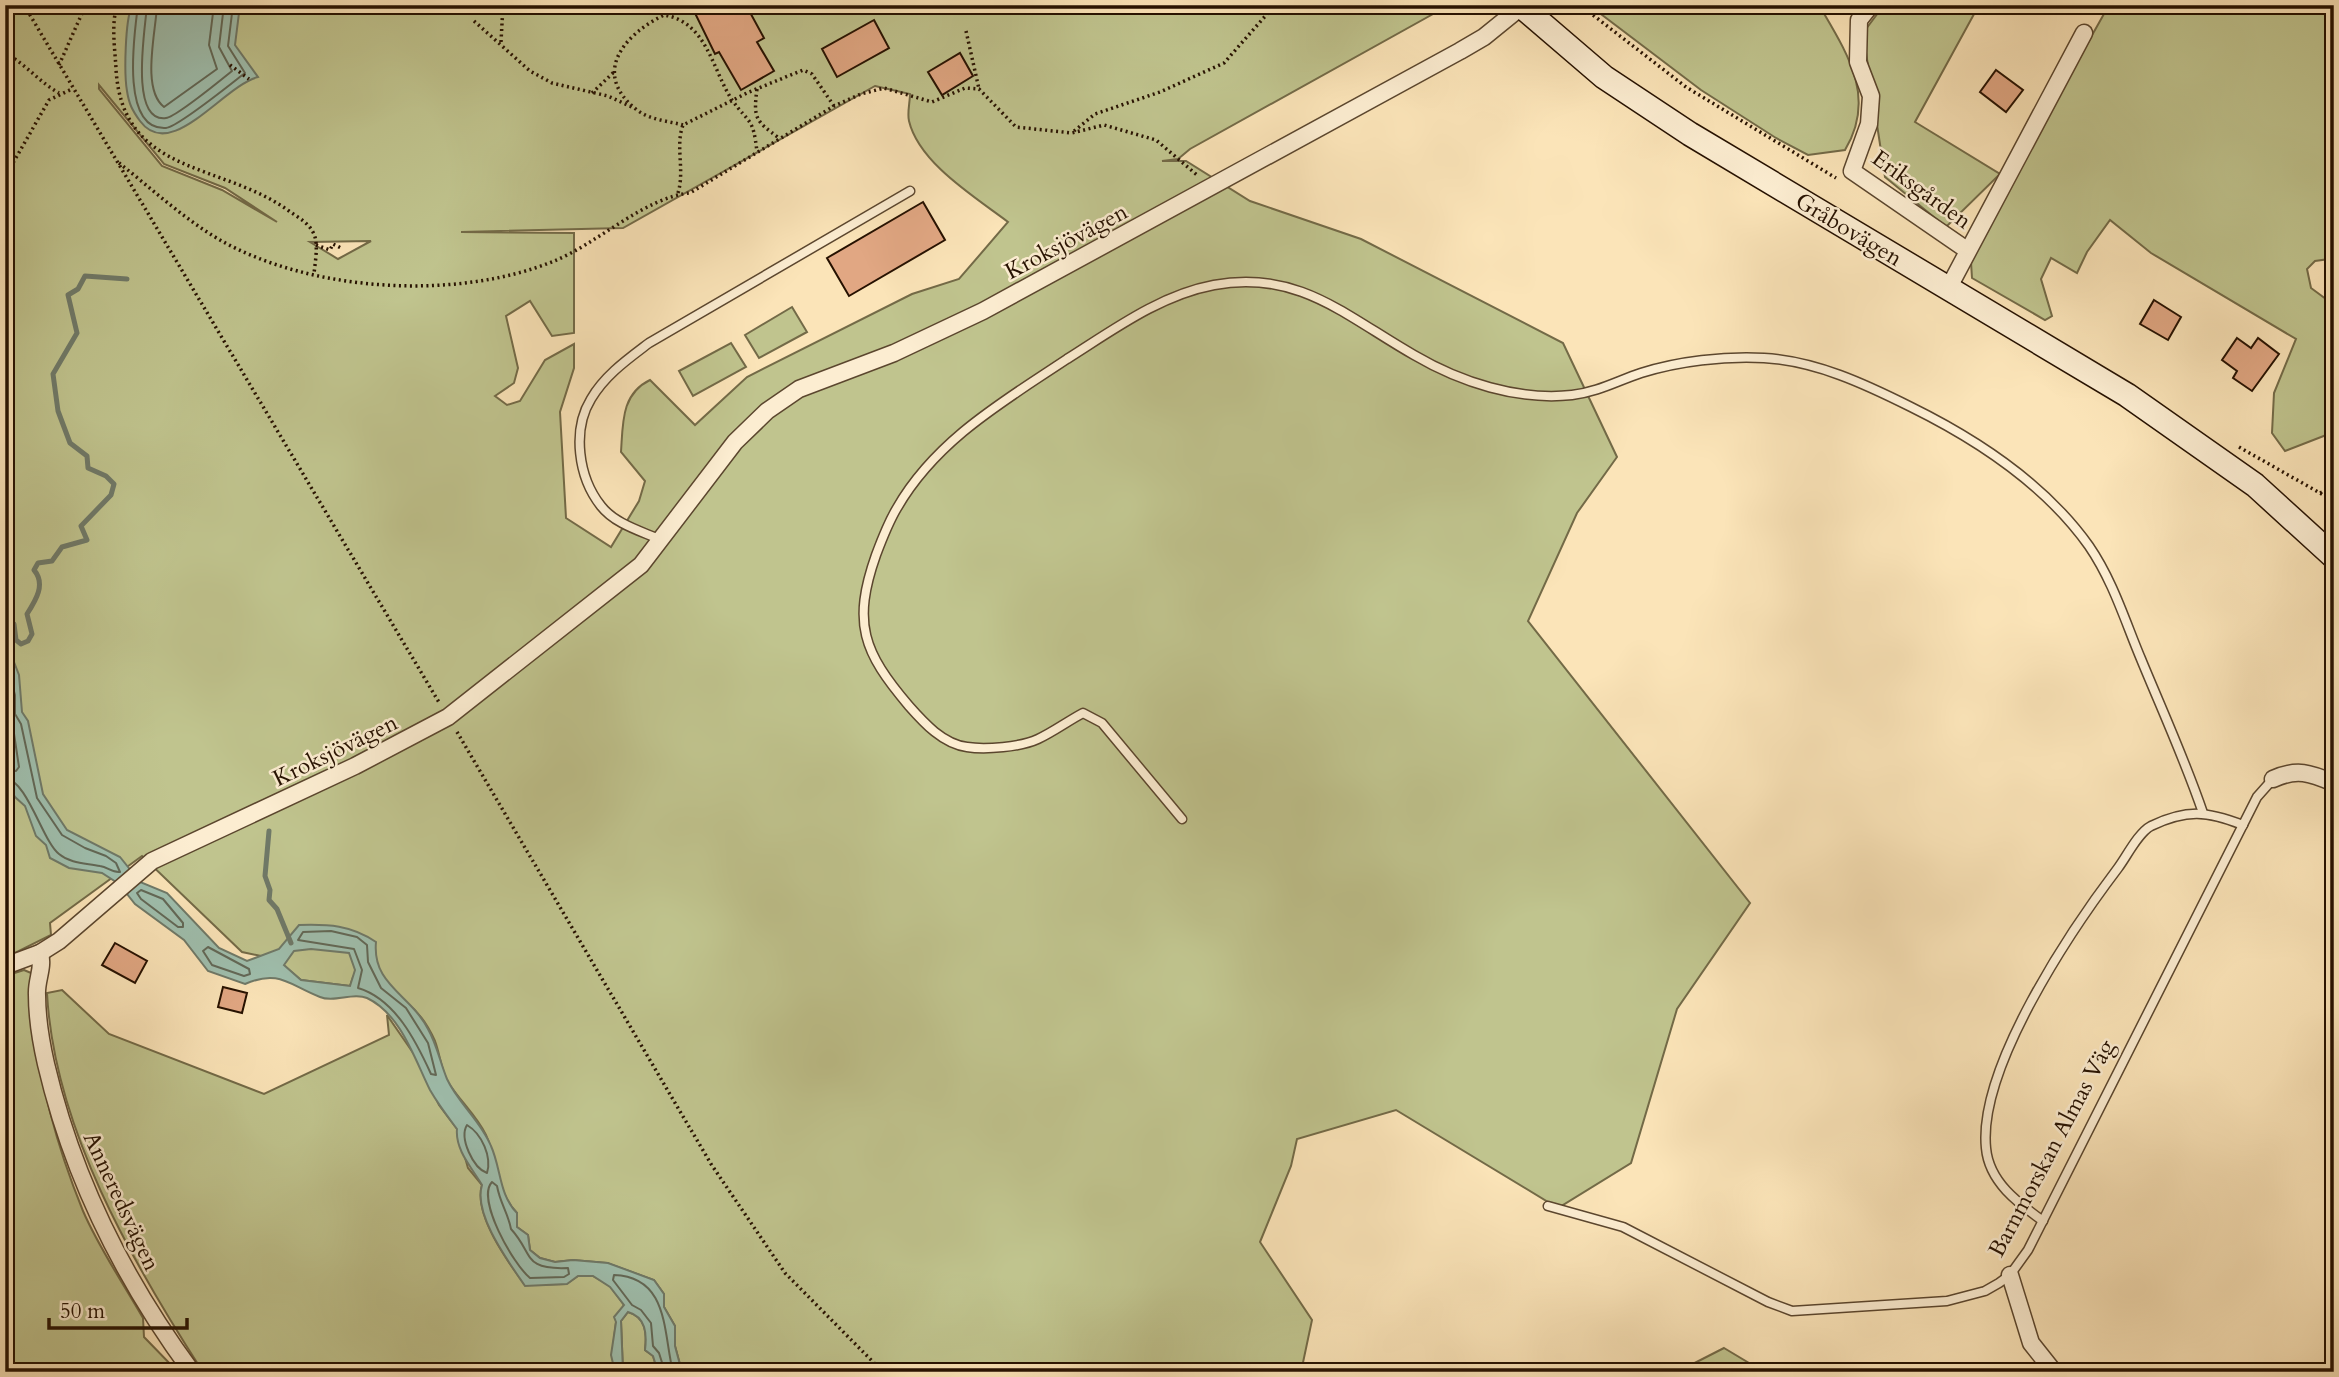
<svg xmlns="http://www.w3.org/2000/svg" width="2339" height="1377" font-family="Cardo,serif">
  <rect width="100%" height="100%" fill="#fbe4b8"/>
  <filter id="stains"><feTurbulence type="fractalNoise" baseFrequency=".00286" numOctaves="4"/><feColorMatrix values="0 0 0 0 .2 0 0 0 0 .09 0 0 0 0 .02 0 0 0 .5 -.17"/></filter>
  <radialGradient id="worn" r=".72"><stop offset=".6" stop-color="#630" stop-opacity="0"/><stop offset="1" stop-color="#630" stop-opacity=".3"/></radialGradient>
  <!-- green -->
  <g fill="#c0c48e" stroke="#736a47" stroke-width="2" fill-rule="evenodd">
    <path d="M5,5H1432L1433,14L1190,149L1178,159L1162,161H1186L1250,201L1361,239L1563,343L1617,457L1577,513L1528,621L1750,903L1677,1009L1631,1163L1558,1208L1396,1110L1297,1139L1291,1166L1260,1242L1312,1320L1301,1372H682L675,1346V1326L664,1307V1294L654,1280L607,1263L573,1260L555,1262L540,1258L530,1250L528,1235L517,1227V1213C498,1195 497,1159 486,1135C477,1116 459,1100 448,1082C441,1070 440,1054 435,1041C416,998 392,994 353,977L350,986L301,980L283,965L285,961L242,952L142,856L50,923L51,935L5,958ZM99,85L164,164L225,188L277,222L222,190L162,166L99,89ZM875,86L910,94C910,102 907,113 909,121C919,163 975,197 1008,222L959,279L912,294L747,377L695,425L650,380C621,394 623,423 621,452L645,481L639,501L611,547L566,518L560,412L574,368V344L545,360L520,401L507,405L495,396L514,383L518,368L506,316L530,301L552,336L574,333V233L461,232L623,228ZM371,241L338,259L310,242Z"/>
    <path d="M1589,5H1819C1847,53 1877,97 1845,150L1808,155L1776,138L1701,90Z"/>
    <path d="M1884,5H1979L1915,122L2000,174L1946,227L1885,177L1863,33Z"/>
    <path d="M2109,5H2334V233L2329,259L2315,261L2307,269L2311,288L2334,305V432L2285,451L2272,433L2274,393L2296,339L2151,253L2110,220L2087,252L2077,273L2051,258L2041,279L2052,316L2045,320L1972,278L1971,262L1987,222Z"/>
    <path d="M792,307L807,332L759,358L745,335Z"/>
    <path d="M731,343L746,367L693,396L679,371Z"/>
    <path d="M24,970L31,973C32,1055 52,1135 83,1211C99,1248 123,1283 143,1318L144,1337L178,1372H5V976Z"/>
    <path d="M62,990L109,1034L264,1094L389,1035L387,1015L418,1060L439,1105L457,1129L468,1168L482,1185C473,1214 508,1262 525,1285L566,1284L578,1276H593L610,1286L624,1305L616,1322L612,1355L615,1372H203C132,1262 54,1127 47,993Z"/>
    <path d="M628,1312C646,1317 647,1333 645,1350L653,1356L658,1372H623L621,1321Z"/>
    <path d="M1724,1348L1764,1372H1677Z"/>
  </g>
  <!-- water -->
  <g fill="#9fbfae" stroke="#6f7968" stroke-width="2" fill-rule="evenodd">
    <path d="M132,5H240L235,45L258,77C223,86 171,163 140,121C132,110 129,104 127,91C124,74 125,21 132,5Z"/>
    <path d="M5,639L19,675L22,712L28,721L43,794L67,830L120,857L140,882L167,893L219,948L247,961L279,949L299,925C328,924 351,925 376,942C372,985 410,994 428,1029C437,1045 440,1062 447,1079C458,1103 481,1121 491,1146C501,1168 499,1195 517,1213V1227L528,1235L530,1250L540,1258L555,1262L573,1260L608,1263L654,1280L664,1294V1307L675,1326V1346L682,1372H658L653,1356L645,1350C647,1334 646,1317 628,1312L621,1321L623,1372H615L611,1355L616,1322L614,1317L624,1305L610,1287L593,1276H578L567,1284L525,1286C508,1261 473,1214 482,1185C472,1168 455,1150 457,1129C448,1117 438,1104 430,1090C415,1060 401,1014 367,998C353,992 334,1003 320,997C289,985 279,969 245,984L208,971L184,940L135,904L119,884L102,873L69,868L50,858L46,845L36,836L25,806L15,797L8,785L5,768ZM311,949L349,953L355,970L350,986L301,980L284,965L294,951Z"/>
  </g>
  <g fill="none" stroke-linecap="round" stroke-linejoin="round">
    <!-- shore -->
    <g stroke="#626857" stroke-width="2">
      <path d="M138,5C135,30 119,131 166,128C178,127 232,83 245,73L228,46L233,5"/>
      <path d="M147,5C146,24 128,123 166,118C176,117 222,79 232,71L219,47L224,5"/>
      <path d="M157,5C156,32 141,89 164,107L217,69L209,45L214,5"/>
      <path d="M5,658L15,695V714L21,724L37,798L62,835L85,848L106,856L116,863L120,872C112,873 108,867 100,866C86,863 71,864 59,854C43,842 27,780 5,778"/>
      <path d="M5,695L6,716L13,727L19,767L16,771L5,769"/>
      <path d="M141,890L163,899L183,923V927H178L141,899L137,893Z"/>
      <path d="M331,931L357,937L367,945L368,962L381,988L406,1008L428,1043L436,1075L431,1074C416,1041 395,999 358,988L362,970L354,949L298,940L303,932Z"/>
      <path d="M208,947L249,969L250,974L244,976L212,965L203,951Z"/>
      <path d="M467,1125C482,1134 492,1157 487,1173C473,1168 459,1138 467,1125Z"/>
      <path d="M492,1182L497,1186C500,1203 508,1213 511,1229C534,1254 522,1270 568,1268L569,1274L564,1277L530,1278C513,1264 476,1199 492,1182Z"/>
      <path d="M665,1372L659,1353L653,1346L651,1323L641,1310L632,1305L613,1280L614,1275C669,1277 663,1332 673,1372"/>
    </g>
    <!-- stream -->
    <g stroke="#6f7968" stroke-width="5">
      <path d="M5,140L12,138"/>
      <path d="M5,624H14L16,640L21,644L28,641L32,634L27,614C36,600 46,584 34,570L38,563L52,561L62,547L87,540L81,526L111,495L114,484L106,476L88,468L87,456L70,443L58,411L53,374L77,333L68,295L78,289L85,276L127,279"/>
      <path d="M269,831L265,876L270,890L269,900L277,909L291,943"/>
    </g>
  </g>
  <!-- building -->
  <g fill="#e1a783" stroke="#261100" stroke-width="2">
    <path d="M691,5H746L764,38L757,42L774,71L741,90L719,52L715,54Z"/>
    <path d="M874,20L889,48L837,77L822,49Z"/>
    <path d="M960,53L973,76L942,95L928,72Z"/>
    <path d="M1996,70L2023,90L2006,112L1980,92Z"/>
    <path d="M923,202L945,240L849,296L827,258Z"/>
    <path d="M2154,300L2181,317L2168,340L2140,324Z"/>
    <path d="M2237,338L2251,348L2258,338L2279,354L2252,391L2233,378L2237,371L2222,360Z"/>
    <path d="M115,943L147,961L135,983L102,965Z"/>
    <path d="M223,987L247,993L242,1013L218,1007Z"/>
  </g>
  <g fill="none" stroke-linecap="round" stroke-linejoin="round">
    <!-- service casing -->
    <g stroke="#5b462e" stroke-width="11">
      <g id="service">
        <path d="M661,540C641,531 615,524 601,506C578,477 572,430 591,399C605,375 628,359 649,343L910,191"/>
        <path d="M1182,819L1102,723L1083,713C1068,721 1053,732 1038,739C1021,747 985,750 967,747C943,744 924,723 909,706C863,652 852,623 876,555C882,539 888,523 897,508C936,440 1004,401 1067,359C1113,330 1160,295 1214,285C1298,269 1347,317 1414,355C1460,382 1518,401 1572,395C1598,392 1617,381 1641,373C1679,361 1724,356 1764,358C1816,361 1865,384 1911,407C1978,440 2045,484 2089,546C2113,581 2125,621 2141,659C2162,710 2185,760 2203,813"/>
        <path d="M1548,1206L1623,1227L1768,1302L1792,1311L1947,1301L1985,1291L1999,1283L2010,1275L2028,1250L2257,797L2273,779"/>
        <path d="M2043,1221C2018,1203 1989,1182 1986,1148C1978,1068 2071,930 2118,868C2127,856 2138,833 2151,826C2187,809 2207,811 2243,825"/>
      </g>
    </g>
    <!-- minor casing -->
    <g stroke="#5b462e" stroke-width="19">
      <g id="minor">
        <path d="M1871,5L1859,20L1858,62L1871,96L1869,124L1852,171L1967,250"/>
        <path d="M1948,289L2084,33"/>
        <path d="M2273,779C2297,768 2310,773 2334,783"/>
        <path d="M40,953C44,968 36,980 37,995C37,1017 41,1042 46,1064C72,1175 124,1280 192,1372"/>
        <path d="M5,966L40,953L59,941L152,861L355,766L448,717L641,565L735,442L767,411L799,389L894,353L983,311L1460,51L1484,37L1521,7"/>
        <path d="M2010,1275L2031,1343L2054,1372"/>
      </g>
    </g>
    <!-- secondary casing -->
    <g stroke="#261100" stroke-width="26">
      <path id="secondary" d="M1520,5L1604,77L1690,134L2127,395L2255,485L2334,557"/>
    </g>
    <!-- path -->
    <g stroke="#261100" stroke-width="3.5" stroke-dasharray="2 3.5" stroke-linecap="butt">
      <path d="M24,5L440,704"/>
      <path d="M117,5C111,26 115,48 116,69C122,176 222,162 289,211C299,218 311,224 315,237C318,248 315,263 314,274"/>
      <path d="M1580,5L1686,87L1836,178"/>
      <path d="M2316,5L2334,18"/>
      <path d="M474,21L530,71L552,83L608,96L634,108"/>
      <path d="M966,31L979,89"/>
      <path d="M501,42L503,5"/>
      <path d="M5,53C26,64 39,82 59,93"/>
      <path d="M59,65L84,9"/>
      <path d="M230,65L249,79"/>
      <path d="M757,89C753,119 756,121 779,138"/>
      <path d="M592,93L615,71"/>
      <path d="M683,125C668,121 650,120 637,110C590,73 625,34 664,15C707,22 712,69 732,100C750,125 753,117 757,152"/>
      <path d="M1074,131L1095,114L1160,92L1224,63L1275,5"/>
      <path d="M119,163C151,188 184,219 220,240C311,292 457,301 554,261C597,244 645,197 690,193L834,106L861,94L884,88L932,102L965,88L979,89L1016,127L1072,133L1104,125L1156,140L1197,175"/>
      <path d="M5,177L49,100L72,89"/>
      <path d="M678,193C685,170 675,146 683,125L749,92L803,70L812,74L834,106"/>
      <path d="M316,245L330,250L333,244L341,248"/>
      <path d="M2239,447L2334,501"/>
      <path d="M2320,493L2334,487"/>
      <path d="M457,732L711,1164L785,1273L883,1372"/>
    </g>
    <!-- service -->
    <use href="#service" stroke="#fcedd1" stroke-width="8"/>
    <!-- minor -->
    <use href="#minor" stroke="#fcedd1" stroke-width="16"/>
    <!-- secondary -->
    <use href="#secondary" stroke="#fcedd1" stroke-width="23"/>
  </g>
  <g text-anchor="middle" stroke-width="5" stroke-linejoin="round" paint-order="stroke">
    <!-- street labels -->
    <g font-size="23" fill="#261100" stroke="#fcedd1">
      <text transform="translate(1922 189) rotate(36)" y="8">Eriksgården</text>
      <text transform="translate(1849 229) rotate(31)" y="8">Gråbovägen</text>
      <text transform="translate(1066 241) rotate(-28)" y="8">Kroksjövägen</text>
      <text transform="translate(335 750) rotate(-26)" y="8">Kroksjövägen</text>
      <text transform="translate(2051 1148) rotate(-62)" y="8">Barnmorskan Almas Väg</text>
      <text transform="translate(122 1201) rotate(65)" y="8">Anneredsvägen</text>
    </g>
  </g>
  <!-- margin -->
  <rect width="2339" height="1377" fill="none" stroke="#fbe4b8" stroke-width="28"/>
  <rect x="7" y="7" width="2325" height="1363" fill="none" stroke="#261100" stroke-width="3.5"/>
  <rect x="14" y="14" width="2311" height="1349" fill="none" stroke="#261100" stroke-width="2"/>
  <!-- scale -->
  <path d="M49 1318v10h138v-10" fill="none" stroke="#261100" stroke-width="3.5"/>
  <text x="60" y="1318" font-size="21" fill="#261100" stroke="#fcedd1" stroke-width="5" paint-order="stroke">50 m</text>
  <rect width="100%" height="100%" filter="url(#stains)"/>
  <rect width="100%" height="100%" fill="url(#worn)"/>
</svg>
